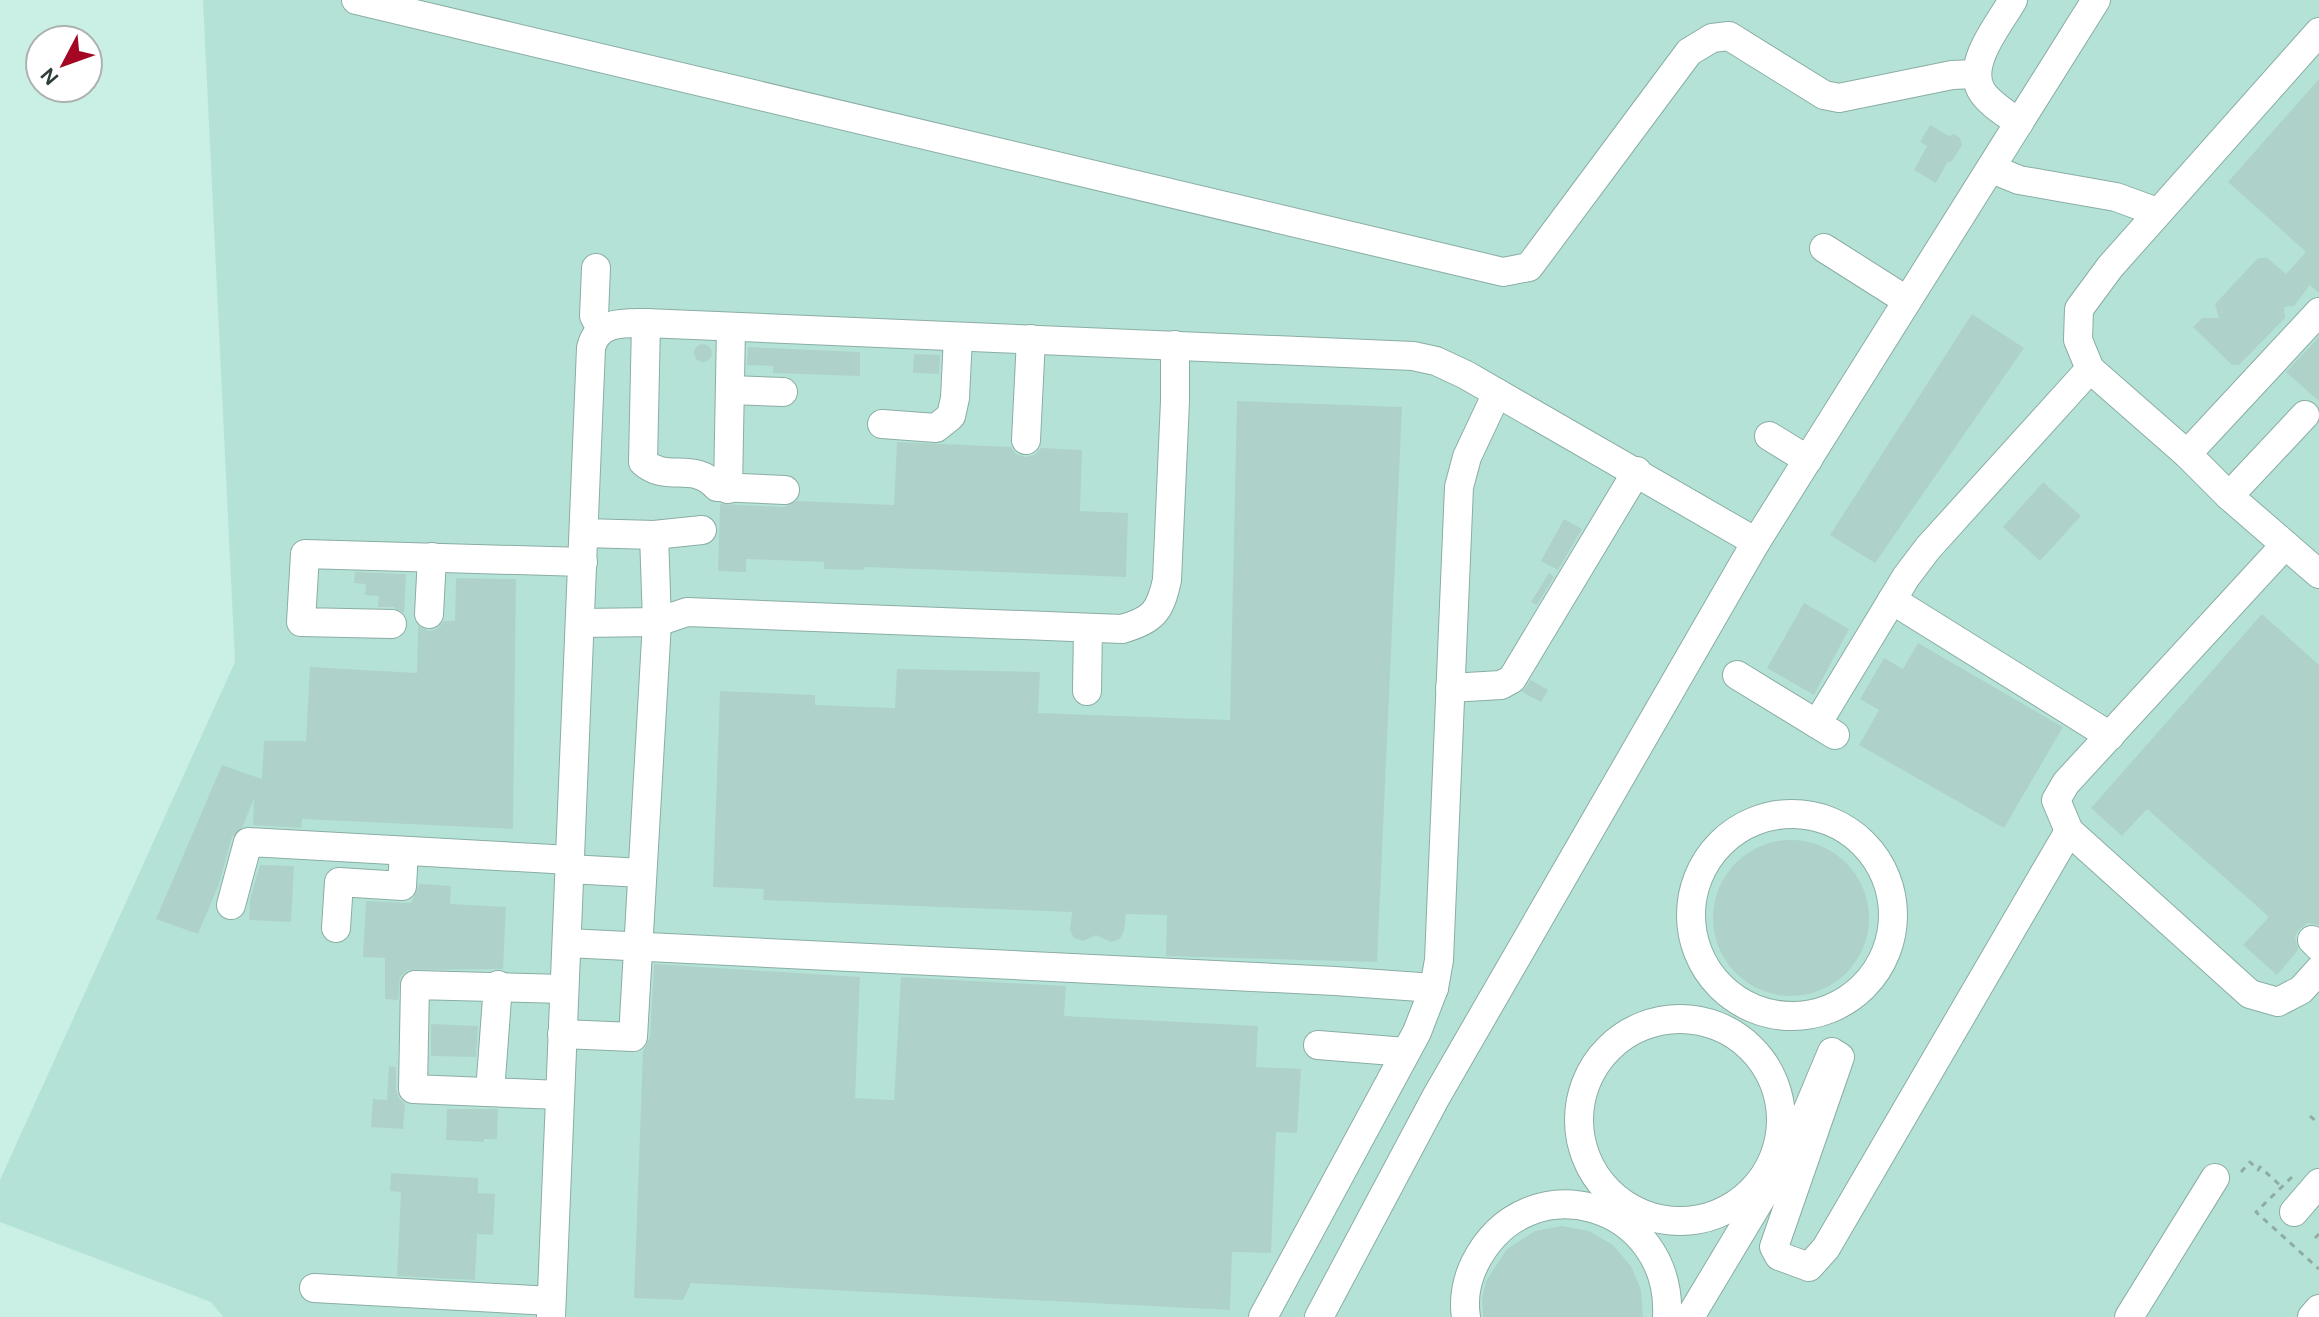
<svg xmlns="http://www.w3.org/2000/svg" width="2319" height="1317" font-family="Karla,sans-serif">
  <rect width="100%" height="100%" fill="#caefe5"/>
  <!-- built -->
  <path fill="#b5e2d7" d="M203,0H2319V1317H223L211,1302L0,1222V1180L235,662Z"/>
  <!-- building -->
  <g fill="#aed2c9">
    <path d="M2319,79V293L2310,285L2294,306L2284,307L2285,318L2239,365H2232L2193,327L2202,318H2219L2215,304L2258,258H2267L2286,274L2306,252L2228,182Z"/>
    <path d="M1930,125L1949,136L1954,134L1960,138L1962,145L1952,161L1947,163L1936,183L1914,170L1927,146L1920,142Z"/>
    <path d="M1972,314L2024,348L1875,563L1830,535Z"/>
    <path d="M2319,337V401L2286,372Z"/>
    <circle cx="703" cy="353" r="9"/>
    <path d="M748,347L860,352V376L773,373V366L747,365Z"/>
    <path d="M914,354L940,355L939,374L913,373Z"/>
    <path d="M1237,401L1402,407L1377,962L1166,956L1167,915L1126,914L1124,931L1120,939L1111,942L1096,935L1083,941L1074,938L1070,930L1072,912L763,900L764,889L713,887L720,691L815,695V705L895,708L897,669L1040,672L1038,713L1230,720Z"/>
    <path d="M897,442L1011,447L1016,454L1026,457L1034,455L1041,448L1082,450L1080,511L1128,513L1126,577L865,567L864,570L824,569V562L746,559V572L718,571L720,504L784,507L797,501L894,505Z"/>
    <path d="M2043,482L2081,516L2040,561L2003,527Z"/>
    <path d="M1564,519L1582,529L1558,570L1541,561Z"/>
    <path d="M355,572L406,574L404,613L393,607H378L379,596L365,595L366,584L354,583Z"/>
    <path d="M1549,573L1554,577L1537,605L1531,602Z"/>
    <path d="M456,578L516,579L513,829L302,819L301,828L253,825L254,798L243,826L232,837L219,884L198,934L156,919L222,765L262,779L264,741H306L310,667L417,673L418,626L429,631L437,629L444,621H455Z"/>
    <path d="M1804,603L1849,629L1814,695L1767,668Z"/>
    <path d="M2262,614L2319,665V925L2308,923L2300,929L2295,936L2298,950L2277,975L2243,945L2269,917L2147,809L2122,836L2091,808Z"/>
    <path d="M1918,643L2063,727L2004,828L1859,745L1879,710L1860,699L1884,658L1903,669Z"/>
    <path d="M1531,680L1548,690L1541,702L1522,692Z"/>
    <circle cx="1791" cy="918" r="78"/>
    <path d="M260,865L294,866L291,922L249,920L250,900Z"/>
    <path d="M419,884L451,886L450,904L506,907L503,969L408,970L400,977L398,1000L385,999V958L363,957L366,901L411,903Z"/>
    <path d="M654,964L860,977L855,1098L894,1100L901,977L1066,986L1064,1016L1258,1026L1256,1067L1301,1069L1297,1133L1276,1132L1271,1253L1232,1252L1230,1310L691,1283L683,1300L634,1298L643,1051L650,1038Z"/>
    <path d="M431,1024L478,1026L476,1057L431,1056Z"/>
    <path d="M389,1066L396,1067V1089L399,1098L405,1104L403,1129L371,1127L373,1099L387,1100Z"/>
    <path d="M447,1109H498L497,1139H484V1142L446,1140Z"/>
    <path d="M391,1173L478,1178V1193L495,1194L493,1235L477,1234L475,1280L397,1276L401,1192L390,1191Z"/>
    <path d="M1562,1226L1589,1231L1613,1245L1631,1266L1641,1290L1643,1317H1483L1482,1298L1486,1281L1507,1249L1535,1231Z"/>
  </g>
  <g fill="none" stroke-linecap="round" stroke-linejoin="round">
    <!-- minor casing -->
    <g stroke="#8aada4" stroke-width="30">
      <g id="minor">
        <path d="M356,0L1503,272L1529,267L1689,52L1712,38L1729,36L1824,95L1839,98L1952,75L1975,74"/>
        <path d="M2013,0C2000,23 1966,63 1981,90C1988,103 2007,114 2019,123"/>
        <path d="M2319,32L2110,267L2079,309L2078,340L2090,369L2187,454L2229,496L2319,574"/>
        <path d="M1992,169L2019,180L2116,197L2157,212"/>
        <path d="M1824,248L1906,300"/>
        <path d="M596,268L594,316L602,330"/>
        <path d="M646,323L643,462C668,484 692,460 717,487L785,490"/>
        <path d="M730,390L783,392"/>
        <path d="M882,424L936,428L951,416L955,398L958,337"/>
        <path d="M1769,436L1808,460"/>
        <path d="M1026,440L1031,339"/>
        <path d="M2187,454L2319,312"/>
        <path d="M728,489L731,327"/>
        <path d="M2229,496L2305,415"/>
        <path d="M584,533L654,535L702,530"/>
        <path d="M2285,545L2066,783L2056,800L2069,831L2250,994L2278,1002L2301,990L2319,970"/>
        <path d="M1892,600L2110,736"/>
        <path d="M429,614L432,557"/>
        <path d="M580,623L657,622L687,612L1122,629C1153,620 1160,612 1167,580L1175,401V345"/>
        <path d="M392,624L301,622L305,554L583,562"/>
        <path d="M1737,675L1835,735"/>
        <path d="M1450,688L1501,685L1512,679L1637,471"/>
        <path d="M1087,691L1088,628"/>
        <path d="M1817,724L1906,577L1928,548L2090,369"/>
        <circle cx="1792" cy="915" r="101"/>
        <path d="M569,869L642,873"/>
        <path d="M231,905L248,842L570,860"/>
        <path d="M336,928L339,882L402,886L404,851"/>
        <path d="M2312,940L2319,947"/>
        <path d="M567,943L1335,981L1434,988"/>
        <circle cx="1680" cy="1120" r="101"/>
        <path d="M562,1034L633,1037L657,622L654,535"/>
        <path d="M1318,1045L1406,1052"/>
        <path d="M490,1092L498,985"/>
        <path d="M560,1095L413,1089L415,985L564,989"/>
        <path d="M2294,1212L2319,1183"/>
        <path d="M314,1288L551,1301"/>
        <path d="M551,1317L591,348C597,321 623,323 646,323L1413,356L1436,361L1466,375L1756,542"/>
        <path d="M1263,1317L1417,1032L1434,988L1439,960L1459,487L1467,457L1497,393"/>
        <path d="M1319,1317L1436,1097L1756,542L2096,0"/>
        <path d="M1466,1317C1463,1299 1467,1279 1475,1263C1527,1160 1673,1202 1667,1317"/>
        <path d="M1690,1317L1793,1145L1832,1052L1840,1057L1774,1247L1779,1256L1809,1267L1826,1248L2069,831"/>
        <path d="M2129,1317L2215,1178"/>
        <path d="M2312,1317L2319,1309"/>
      </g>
    </g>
    <!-- path -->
    <g stroke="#8faca4" stroke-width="3" stroke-dasharray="6 6" stroke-linecap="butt">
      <path d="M2310,1116L2319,1124"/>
      <path d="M2241,1172L2250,1162L2258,1170L2260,1167L2282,1187"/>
      <path d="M2292,1177L2256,1212L2319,1269"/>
      <path d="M2315,1238L2319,1234"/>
    </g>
    <!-- minor -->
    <use href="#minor" stroke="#fff" stroke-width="28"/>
  </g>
  <!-- north arrow -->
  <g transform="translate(64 64) rotate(229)"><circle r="38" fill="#ffffff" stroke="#acb2b0" stroke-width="2"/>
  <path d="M0-6L14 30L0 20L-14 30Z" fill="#a40724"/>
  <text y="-12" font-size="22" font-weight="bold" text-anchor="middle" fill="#2f3e3a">N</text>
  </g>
</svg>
